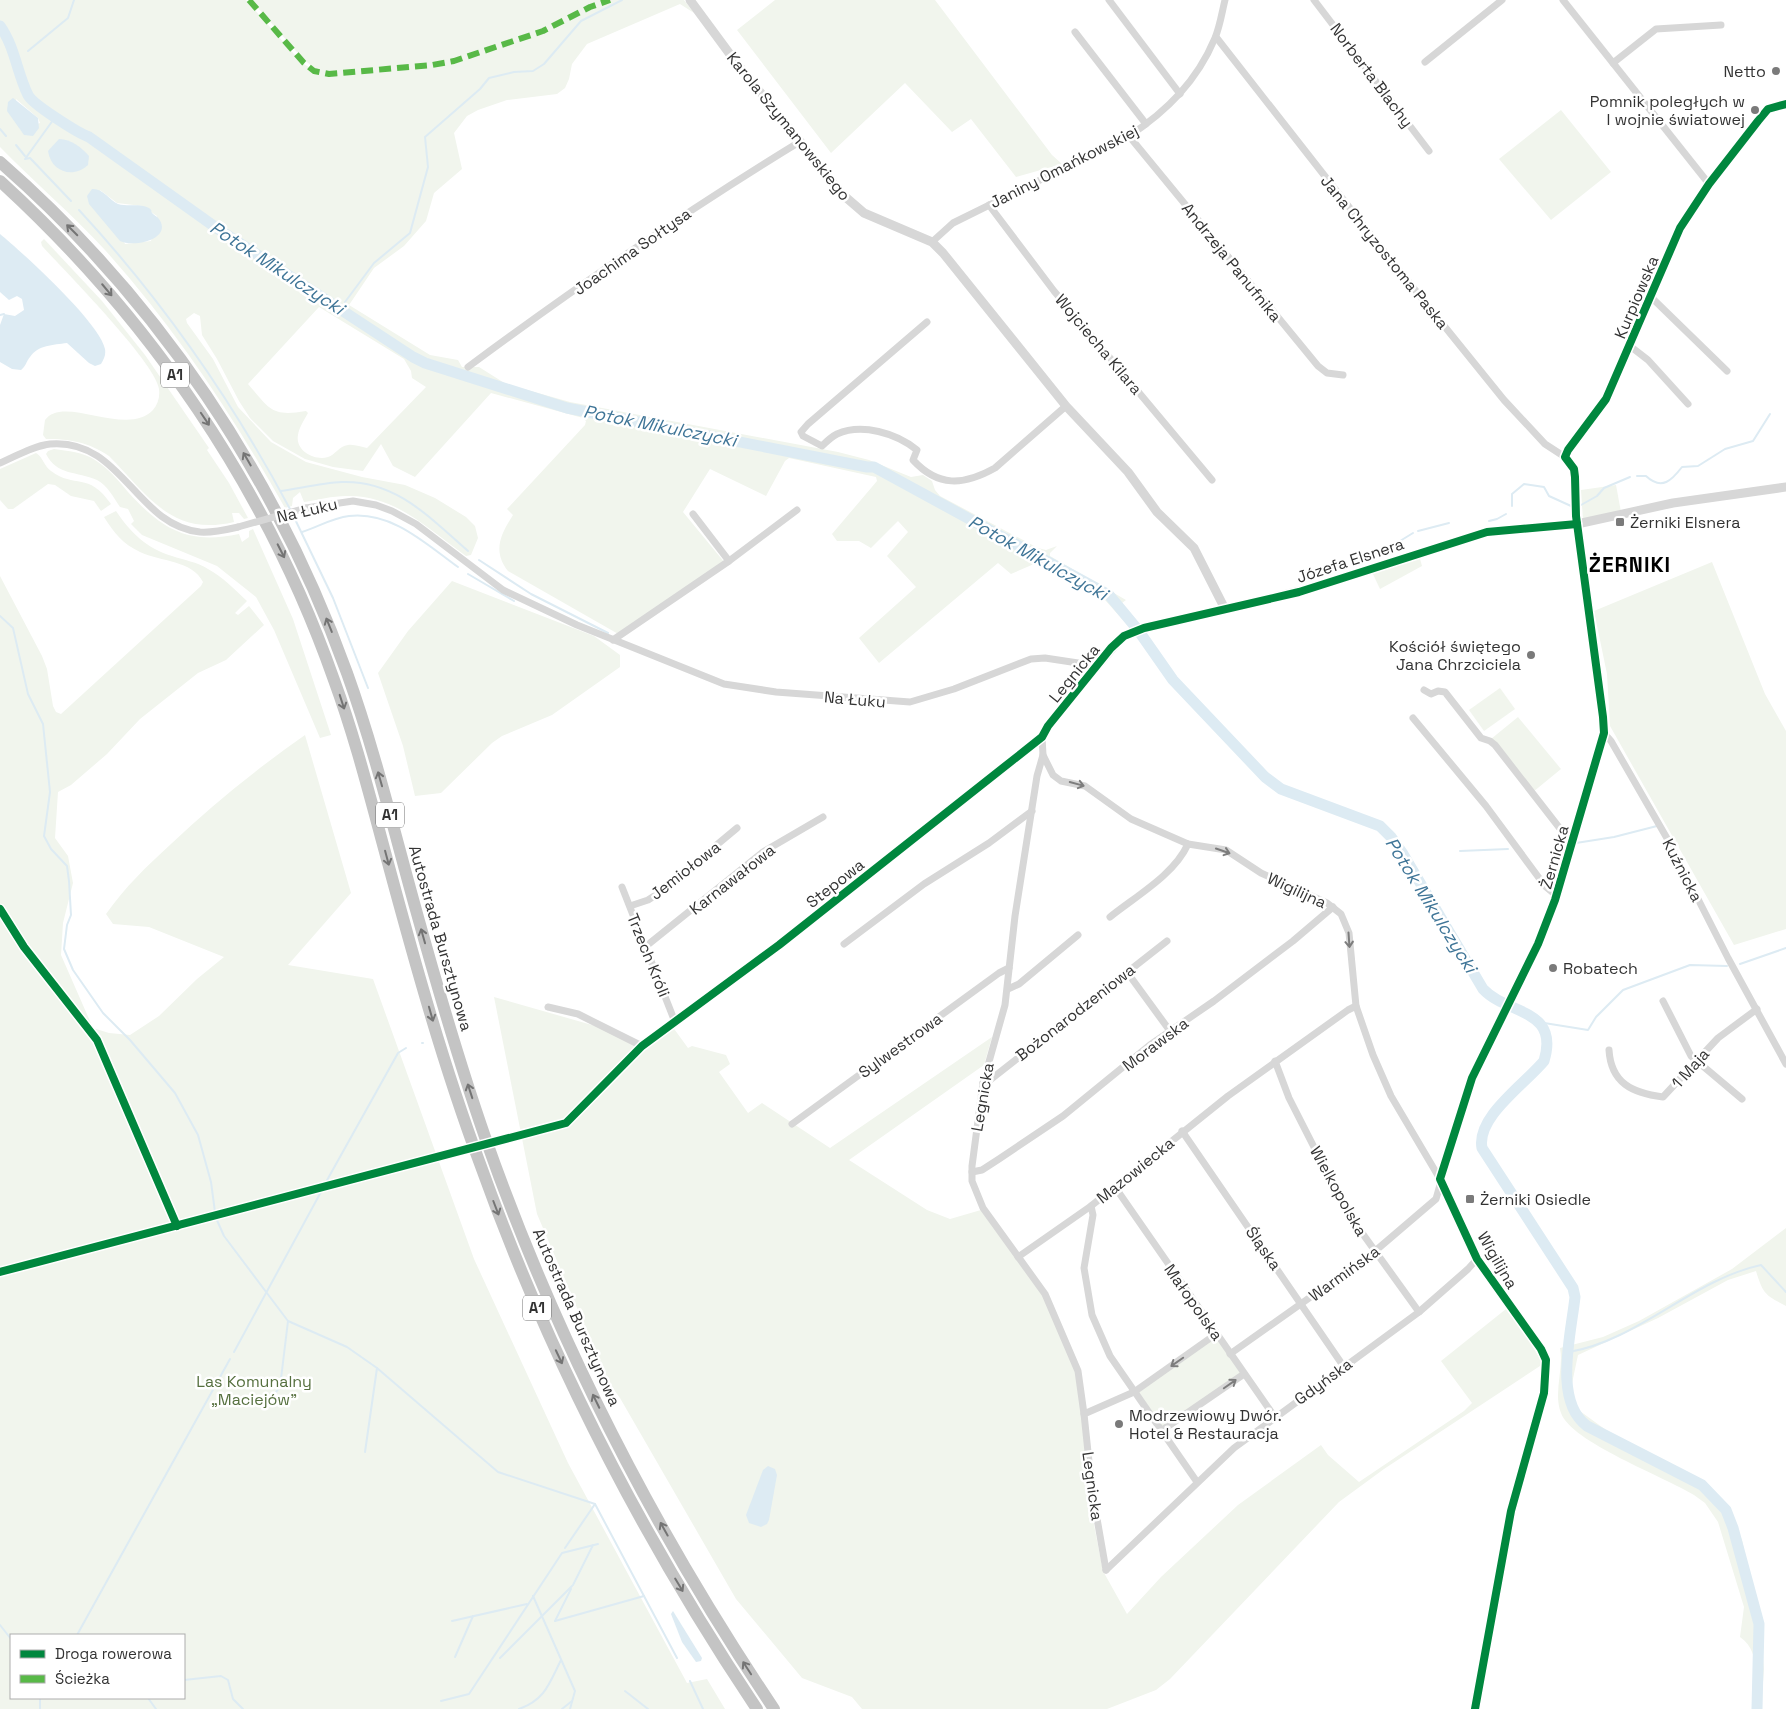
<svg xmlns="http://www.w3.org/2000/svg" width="1786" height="1709" font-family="'Space Grotesk',sans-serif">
  <rect width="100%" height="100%" fill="#fff"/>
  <!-- green -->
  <g fill="#f1f5ed" fill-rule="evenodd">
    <path d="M0,0H246L302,63L319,73V71L304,60L251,0H684L694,13L680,4L587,44L572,64L569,79L565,88L557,94L507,100L478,110L467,116L454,133L462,169L434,193L426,221L404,246L374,268L349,305L430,355L458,360L462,367H479L506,384L570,402L838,452L869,460L911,477L923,475L932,481L935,490L940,496L1038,548L1046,550L1057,546L1050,553V556L1126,600L1122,603L1140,625L1130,628L1105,600L1039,564H1034L1011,574L998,563L879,663L859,638L916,587L887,556L908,532L898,521L871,548L859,541H837L832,534L877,481L876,477L789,458L785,461L766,496L710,469L683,512L725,563L620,635L508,571C492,551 501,534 513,515L507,509L585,425L586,421L583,418L491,393L415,477L393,466L381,444L363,471L333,467L305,459L273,441L250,418L239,401L217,359L202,335L200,316L194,313L186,319L187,323L213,359L238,407L271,442L306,462L362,477L405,485L435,498L466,517L475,526L478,538L471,555L466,556C429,530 395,494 346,496C332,496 318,500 304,502L300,492L293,498L292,506L285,508C233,416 176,329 105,250C72,214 34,182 0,147ZM16,99L38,118L40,123L20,130ZM100,190L117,203L142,206L157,216L151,241L125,244ZM319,307L404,359L411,371L412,378L426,387L367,448C361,447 354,444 348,445C339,446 335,455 328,457C315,461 295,451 298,435C299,428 304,420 308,413L306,411C271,417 270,409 248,384Z"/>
    <path d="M775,0H935L1052,155L1062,164L1016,177L971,119L952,132L905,83L831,153L737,30Z"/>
    <path d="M1561,110L1611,172L1551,220L1499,159Z"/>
    <path d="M44,239L102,301L145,355L209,448L207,450L229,483L248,518L244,519L239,513H232L234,522C171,537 148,495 109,456C88,442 70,439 46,439L43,435L45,420C63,394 127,438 153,410C158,404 160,397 159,389C156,363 64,270 42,246L41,242Z"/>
    <path d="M54,449C68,451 83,452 95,460C108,468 118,480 128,492C162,529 187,545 239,534L242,542L249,537V531L253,529L293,619L331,735L320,738L274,630L256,597L217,566L142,535L131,524L134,521L128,509L120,507C114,498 107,485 97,480C77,471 57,476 46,454L48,451Z"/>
    <path d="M36,453C43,457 44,466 51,471C75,489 88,471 111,504L101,511L94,501L71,496L55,485L48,484L13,509H8L0,500V469Z"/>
    <path d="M1616,485L1621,512L1583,521L1581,490Z"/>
    <path d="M116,511C131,533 146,548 172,556C184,560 197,562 208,569C223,577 234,589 247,601L235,613L238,615L249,606L264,625L226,660L198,673L140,719L107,754L71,785L58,792L55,838L68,856L73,883L63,923L61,955L93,1028L109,1033L130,1035L159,1016L197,979L224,957L149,927L113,924L106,914C126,886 146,867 171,844C213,804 258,768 305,735L351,893L288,965L373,979L474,1259L568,1463L687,1683L707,1679L725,1709H0V576L42,656L47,669L53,706L56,712L61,714L201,586L203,582C192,560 161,562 140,552C123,544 114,533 104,517ZM184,1635V1698H11V1635Z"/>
    <path d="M1419,555L1422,566L1380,589L1372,572Z"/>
    <path d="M1712,562L1765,694L1786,731V929L1734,945L1610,726L1607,674L1594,611Z"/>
    <path d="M452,581L594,636L620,655V667L552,715L502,736L492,743L441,793L415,796L403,746L378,673L408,631Z"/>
    <path d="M1500,688L1515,709L1484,731L1469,710Z"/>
    <path d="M1518,717L1561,769L1533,792L1491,739Z"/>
    <path d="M494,997L620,1033L644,1049L672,1026L688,1048L692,1046L726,1055L730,1064L719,1072L748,1113L762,1103L830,1148L992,1037L984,1065L849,1160L927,1210L950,1219L981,1210L1045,1294L1078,1371L1090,1459L1087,1489L1103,1571L1127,1614L1161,1577L1238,1505L1321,1445L1328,1455L1359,1482L1464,1411L1472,1403L1441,1361L1506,1309L1527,1337L1543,1364L1384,1469L1339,1502L1170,1679L1156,1690L1107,1709H862L852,1697L802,1678L736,1599L620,1398L609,1383L537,1214Z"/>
    <path d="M1786,1228V1306C1765,1295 1763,1294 1756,1271L1728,1280L1658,1318L1578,1355L1571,1388L1573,1406L1606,1430L1651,1456L1700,1479L1715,1492L1730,1512L1742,1540L1753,1591L1761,1615L1764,1634L1762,1648L1764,1669L1761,1709H1753C1754,1684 1763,1653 1740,1637L1744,1607L1718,1522L1705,1503L1694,1495C1665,1477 1571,1442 1561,1413C1553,1393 1564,1369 1560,1348L1603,1337L1639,1321L1732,1269Z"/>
    <path d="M1216,1334L1244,1374L1161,1431L1134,1392Z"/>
  </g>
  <!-- water -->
  <g fill="#ddebf3">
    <path d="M13,98L38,118L39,128L33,136L24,135L7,111L8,102Z"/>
    <path d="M59,139C71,139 82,148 89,156L88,165C73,179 51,172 48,151Z"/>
    <path d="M92,189C103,188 109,200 118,204C128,207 140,203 149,208C154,212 149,209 153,214C155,216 158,217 159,219C173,239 134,248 120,241L89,204L87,196Z"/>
    <path d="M0,234C23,253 100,323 105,349C106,355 104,359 101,364L95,366L89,363L67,343C53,345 38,345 30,357C26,362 26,366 21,370L12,369L0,362V325L4,314L15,316L24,310L22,299L17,296L9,300L0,292Z"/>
    <path d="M768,1466L775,1469L777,1475L769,1520L767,1524L761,1527L749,1523L746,1515L763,1470Z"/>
    <path d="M673,1611L702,1658L701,1661L696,1662L682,1642L671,1614Z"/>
  </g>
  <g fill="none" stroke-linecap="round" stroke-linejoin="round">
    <!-- stream -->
    <g stroke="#ddebf3" stroke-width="2">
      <path d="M28,51L68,18L74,0"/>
      <path d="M56,116L25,159L30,158L71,201"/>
      <path d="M0,129L6,136"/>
      <path d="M16,145L25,156"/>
      <path d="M79,210C163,301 232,400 290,509"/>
      <path d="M345,302L374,263L410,233L428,167L425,137L480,89L489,78L514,72L533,71L544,64L581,21L622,0"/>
      <path d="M340,309L342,307"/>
      <path d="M0,315L4,314"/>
      <path d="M1637,476H1646C1662,491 1672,480 1682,467L1698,466L1725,449L1753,441L1770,414"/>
      <path d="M281,491C301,488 322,483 342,482C396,480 430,518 468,551"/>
      <path d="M1581,505L1597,496L1604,488L1630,477"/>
      <path d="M1512,506V494L1524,484L1544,487L1549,496L1571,506"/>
      <path d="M292,513L333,598L368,688"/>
      <path d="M1489,521L1497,519L1506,514"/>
      <path d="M1418,531L1449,523"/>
      <path d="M302,532C318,527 332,518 349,516C392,511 426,544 458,567"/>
      <path d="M1387,549L1413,533"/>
      <path d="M479,560L531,594L608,633"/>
      <path d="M468,574L514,601"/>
      <path d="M0,616L13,628L28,694L43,724L50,792L44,836L51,849L67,866L69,881L71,915L67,925L64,949L73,970L103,1013L130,1040L175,1093L198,1135L211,1182L215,1212"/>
      <path d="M1144,639L1147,638"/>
      <path d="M1576,843L1614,837L1657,826"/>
      <path d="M1460,851L1508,849"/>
      <path d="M1740,964L1786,948"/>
      <path d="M1538,1022L1588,1030L1596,1017L1623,990L1690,965L1727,966"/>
      <path d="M422,1043H423"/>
      <path d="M326,1182L398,1053L406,1048"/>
      <path d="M216,1218L224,1236L288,1321L347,1347L377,1368L498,1472L595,1504L677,1658"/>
      <path d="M234,1352L322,1190"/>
      <path d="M1569,1352C1639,1340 1692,1280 1761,1265L1786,1292"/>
      <path d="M265,1406L280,1387L288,1321"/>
      <path d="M365,1452L377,1368"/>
      <path d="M565,1548L595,1504"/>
      <path d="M573,1585L593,1545"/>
      <path d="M533,1596L575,1691L570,1709"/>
      <path d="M452,1621L527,1604"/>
      <path d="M555,1621L644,1596"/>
      <path d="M555,1621L571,1589"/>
      <path d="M0,1625L11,1639"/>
      <path d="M77,1635L230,1359"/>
      <path d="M455,1657L473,1616"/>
      <path d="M500,1658L572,1586"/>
      <path d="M184,1680L221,1676L228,1680L233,1699L243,1709"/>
      <path d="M690,1681L703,1709"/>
      <path d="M625,1691L648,1709"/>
      <path d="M55,1698H79"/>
      <path d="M148,1698L156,1709"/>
      <path d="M441,1701L469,1694L562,1553L598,1544"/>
      <path d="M40,1709V1698"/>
      <path d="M519,1709C545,1700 549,1684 561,1660"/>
      <path d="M562,1709L572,1701"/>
    </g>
    <!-- river -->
    <path stroke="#ddebf3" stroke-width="11" d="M0,26C15,47 17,73 28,95C32,104 78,133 89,137L218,229L413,357L425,363L567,408L867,467H874L1109,595L1138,630L1173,680L1265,777L1281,789L1380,826L1391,837L1403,854L1483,989C1507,1015 1560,1008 1544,1061C1525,1084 1476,1117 1482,1148L1573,1288L1575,1297C1571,1335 1553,1401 1587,1426L1702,1485L1726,1510L1733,1528L1759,1624L1757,1709"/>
    <!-- minor -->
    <g stroke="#d7d7d7" stroke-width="7">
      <path d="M1109,0L1180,94"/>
      <path d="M1314,0L1429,151"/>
      <path d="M1563,0L1709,184"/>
      <path d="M1075,32L1146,124"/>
      <path d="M1216,37L1378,244L1504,400L1545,444L1565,457L1574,469L1576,516L1603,717L1604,733L1555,900L1538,944L1503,1012L1466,1093L1436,1199L1374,1252L1230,1354"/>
      <path d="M1425,62L1502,0"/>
      <path d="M1613,63L1656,29L1721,25"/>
      <path d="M1129,136L1318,366L1327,373L1343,375"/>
      <path d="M989,205L1054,291L1212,480"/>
      <path d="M932,242L953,223L1129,136C1167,111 1197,81 1215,38C1220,26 1222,12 1225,0"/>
      <path d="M1651,297L1727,371"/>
      <path d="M927,322L808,424L801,432L803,436L822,446C826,442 831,437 837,434C862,423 896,433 917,450L913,460C938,487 963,486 995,468L1066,406"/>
      <path d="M1630,346L1648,360L1688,404"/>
      <path d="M468,367C576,287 686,211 801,141"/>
      <path d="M1565,457L1568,450L1606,399L1680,228L1709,184L1758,121L1768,109L1786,104"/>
      <path d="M0,463C16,456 33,446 50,444C122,438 135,525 200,532C213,533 225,530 238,527"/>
      <path d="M306,508L353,501L376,505L392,511L416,524L503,590L577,625L724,684L776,692L910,702L954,689L1031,659L1045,658L1098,666"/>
      <path d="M693,514L729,561"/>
      <path d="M613,640L729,561L797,510"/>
      <path d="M1424,690L1431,694L1438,691L1445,692L1481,738L1490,741L1495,745L1572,844"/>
      <path d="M1413,718L1486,806L1545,886L1557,896"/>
      <path d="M1604,733L1611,741L1668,840L1728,958L1786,1064"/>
      <path d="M1043,755L1053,775L1061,781L1085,786L1131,819L1188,844L1226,850L1261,873L1327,903L1341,914L1349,933L1356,1006L1373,1055L1391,1096L1440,1179L1477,1259L1541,1349"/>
      <path d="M622,887L675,1022"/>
      <path d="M630,906L648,900L659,893L737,828"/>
      <path d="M1110,917C1136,896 1174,875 1188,844"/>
      <path d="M844,944L924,884L989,843L1032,811"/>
      <path d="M645,947L763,852L823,817"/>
      <path d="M1127,972L1170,1031"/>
      <path d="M1008,989L1019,984L1078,935"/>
      <path d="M1663,1001L1691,1056L1742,1099"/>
      <path d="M548,1007L578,1014L642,1046L779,945L1042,737"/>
      <path d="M1609,1050C1611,1083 1632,1093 1663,1097L1718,1038L1757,1009"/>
      <path d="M1275,1061L1289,1098L1347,1212L1419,1312"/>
      <path d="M983,1083L990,1080L1167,941"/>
      <path d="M792,1124L999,973L1009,968"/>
      <path d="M1182,1131L1344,1367"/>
      <path d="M972,1172L982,1170L999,1159L1063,1116L1150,1045L1214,1001L1293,941L1333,907"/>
      <path d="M1115,1187L1274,1416"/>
      <path d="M1018,1257L1091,1206"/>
      <path d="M1084,1414L1134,1392L1216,1334"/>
      <path d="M1161,1431L1244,1374"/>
      <path d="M1197,1482L1110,1356L1092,1315L1084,1268L1093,1215L1091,1206L1228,1096L1348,1010L1356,1006"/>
      <path d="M1106,1570L1092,1490L1084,1414L1078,1371L1045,1294L983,1208L972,1181V1166L983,1083L1005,1005L1015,916L1037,776L1043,755L1042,737L1048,726L1124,636L1144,628L1225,609"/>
      <path d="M1106,1570L1234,1448L1419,1312L1468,1269L1477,1259"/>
    </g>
    <!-- tertiary -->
    <path stroke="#d7d7d7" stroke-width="9" d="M690,0L732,57L842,194L864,213L932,242L943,253L1066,406L1128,472L1157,512L1194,548L1225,609L1312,588L1487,532L1577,524L1673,503L1786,487"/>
    <!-- motorway -->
    <g stroke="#c4c4c4" stroke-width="12">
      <path d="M0,162C158,300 276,476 347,673C375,751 394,831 416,910C437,986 459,1062 485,1137C556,1339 655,1532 774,1709"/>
      <path d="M0,181C150,318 266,487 334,680C356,740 371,801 388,863C415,963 443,1064 479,1161C548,1354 643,1539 757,1709"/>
    </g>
    <!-- minor-bridge -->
    <path stroke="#d7d7d7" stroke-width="7" d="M238,527L306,508"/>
    <!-- quiet -->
    <path stroke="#58b947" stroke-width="6" stroke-dasharray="12 6" stroke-linecap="butt" d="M249,0L304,63L314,71L329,74L432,65L454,61L543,31L590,7L610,0"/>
    <!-- cycleway casing -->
    <g stroke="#fff" stroke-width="11">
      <g id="cycleway">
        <path d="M0,909L24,947L97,1040L177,1226"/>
        <path d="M0,1272L566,1123L642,1046L779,945L1042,737L1048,726L1111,648L1124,636L1144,628L1299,592L1487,532L1577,524"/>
        <path d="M1475,1709L1511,1511L1544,1393L1546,1360L1541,1349L1477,1259L1440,1179L1472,1078L1538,944L1555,900L1604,733L1603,717L1576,516L1575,477L1574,469L1565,457L1568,450L1606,399L1680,228L1709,184L1758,121L1768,109L1786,104"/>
      </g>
    </g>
    <!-- cycleway -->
    <use href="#cycleway" stroke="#00873e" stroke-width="8"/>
  </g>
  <!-- one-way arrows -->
  <defs><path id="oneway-shaft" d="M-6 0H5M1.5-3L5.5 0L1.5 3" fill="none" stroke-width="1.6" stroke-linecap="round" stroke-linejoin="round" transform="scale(1.25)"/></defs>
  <g stroke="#747474">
    <use href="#oneway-shaft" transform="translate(72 230) rotate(-135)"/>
    <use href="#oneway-shaft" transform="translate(107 290) rotate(50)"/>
    <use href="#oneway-shaft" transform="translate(205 419) rotate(56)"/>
    <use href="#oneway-shaft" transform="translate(247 459) rotate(-120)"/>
    <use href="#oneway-shaft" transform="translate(281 551) rotate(63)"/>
    <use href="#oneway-shaft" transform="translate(329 625) rotate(-112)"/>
    <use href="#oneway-shaft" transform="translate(342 702) rotate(72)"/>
    <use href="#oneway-shaft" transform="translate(380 779) rotate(-106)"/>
    <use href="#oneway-shaft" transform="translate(387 858) rotate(75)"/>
    <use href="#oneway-shaft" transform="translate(423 936) rotate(-106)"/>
    <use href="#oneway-shaft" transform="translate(431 1014) rotate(74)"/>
    <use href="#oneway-shaft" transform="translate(470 1091) rotate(-108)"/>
    <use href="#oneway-shaft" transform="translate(496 1208) rotate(69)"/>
    <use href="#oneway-shaft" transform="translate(559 1357) rotate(65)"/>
    <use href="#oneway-shaft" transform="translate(596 1401) rotate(-116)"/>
    <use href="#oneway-shaft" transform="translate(664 1529) rotate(-119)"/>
    <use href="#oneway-shaft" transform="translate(679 1585) rotate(59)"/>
    <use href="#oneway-shaft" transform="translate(747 1668) rotate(-123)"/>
  </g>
  <g stroke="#7d7d7d">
    <use href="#oneway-shaft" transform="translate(1077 784) rotate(15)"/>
    <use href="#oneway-shaft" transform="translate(1223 851) rotate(19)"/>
    <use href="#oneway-shaft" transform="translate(1349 940) rotate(86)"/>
    <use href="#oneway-shaft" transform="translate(1177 1362) rotate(145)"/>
    <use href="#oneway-shaft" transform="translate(1230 1384) rotate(-35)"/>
  </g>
  <!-- markers -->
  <g fill="#7a7a7a" stroke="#fff" stroke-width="2">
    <circle cx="1776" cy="71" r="5"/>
    <circle cx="1755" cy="110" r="5"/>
    <rect x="1615" y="517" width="10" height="10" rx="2.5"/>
    <circle cx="1531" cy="655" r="5"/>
    <circle cx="1553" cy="968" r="5"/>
    <rect x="1465" y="1194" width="10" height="10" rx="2.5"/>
    <circle cx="1119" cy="1424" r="5"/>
  </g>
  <g text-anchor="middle" stroke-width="5" stroke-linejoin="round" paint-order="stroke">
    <!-- shield labels -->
    <g fill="#fff" stroke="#707070" stroke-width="1">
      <rect x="161" y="362.5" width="28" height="25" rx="4"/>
      <rect x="376" y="802.5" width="28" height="25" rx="4"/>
      <rect x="523" y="1295.5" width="28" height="25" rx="4"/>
    </g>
    <g font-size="15" font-weight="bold" fill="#333">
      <text x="175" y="380">A1</text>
      <text x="390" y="820">A1</text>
      <text x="537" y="1313">A1</text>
    </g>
    <!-- poi labels -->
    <g font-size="16" fill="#333" stroke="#fff" text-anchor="start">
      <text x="1766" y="77" text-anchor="end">Netto</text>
      <text x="1745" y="107" text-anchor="end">Pomnik poległych w<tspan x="1745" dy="18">I wojnie światowej</tspan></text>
      <text x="1630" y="528">Żerniki Elsnera</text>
      <text x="1521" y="652" text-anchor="end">Kościół świętego<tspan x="1521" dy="18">Jana Chrzciciela</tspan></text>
      <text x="1563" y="974">Robatech</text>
      <text x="1480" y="1205">Żerniki Osiedle</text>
      <text x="1129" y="1421">Modrzewiowy Dwór.<tspan x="1129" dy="18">Hotel &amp; Restauracja</tspan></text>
    </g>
    <!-- street labels -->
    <g font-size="16" fill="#333" stroke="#fff">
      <text transform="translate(1372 75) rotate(53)" y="6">Norberta Blachy</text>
      <text transform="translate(789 126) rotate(51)" y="6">Karola Szymanowskiego</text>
      <text transform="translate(1064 166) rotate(-27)" y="6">Janiny Omańkowskiej</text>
      <text transform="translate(632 251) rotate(-35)" y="6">Joachima Sołtysa</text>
      <text transform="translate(1385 252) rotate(51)" y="6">Jana Chryzostoma Paska</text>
      <text transform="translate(1232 262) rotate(51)" y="6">Andrzeja Panufnika</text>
      <text transform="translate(1636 297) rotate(-67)" y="6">Kurpiowska</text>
      <text transform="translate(1099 344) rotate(50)" y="6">Wojciecha Kilara</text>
      <text transform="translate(307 510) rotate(-13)" y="6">Na Łuku</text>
      <text transform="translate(1350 560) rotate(-18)" y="6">Józefa Elsnera</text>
      <text transform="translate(1074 673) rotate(-51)" y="6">Legnicka</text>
      <text transform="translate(855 699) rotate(5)" y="6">Na Łuku</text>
      <text transform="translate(1554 857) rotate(-74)" y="6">Żernicka</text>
      <text transform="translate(685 870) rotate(-38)" y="6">Jemiołowa</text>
      <text transform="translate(1683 870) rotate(63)" y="6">Kuźnicka</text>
      <text transform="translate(732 879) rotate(-38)" y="6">Karnawałowa</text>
      <text transform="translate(835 883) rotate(-38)" y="6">Stepowa</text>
      <text transform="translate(1297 890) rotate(25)" y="6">Wigilijna</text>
      <text transform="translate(441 938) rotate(74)" y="6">Autostrada Bursztynowa</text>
      <text transform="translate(649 955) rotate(68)" y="6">Trzech Króli</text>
      <text transform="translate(1075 1012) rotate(-38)" y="6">Bożonarodzeniowa</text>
      <text transform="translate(1155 1044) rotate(-37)" y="6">Morawska</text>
      <text transform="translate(900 1045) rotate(-36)" y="6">Sylwestrowa</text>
      <text transform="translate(1690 1068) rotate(-48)" y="6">1 Maja</text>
      <text transform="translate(982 1097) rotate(-80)" y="6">Legnicka</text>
      <text transform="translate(1135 1170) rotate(-39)" y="6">Mazowiecka</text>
      <text transform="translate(1339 1191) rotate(61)" y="6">Wielkopolska</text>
      <text transform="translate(1264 1248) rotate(55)" y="6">Śląska</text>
      <text transform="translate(1498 1260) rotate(60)" y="6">Wigilijna</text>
      <text transform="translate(1344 1273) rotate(-36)" y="6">Warmińska</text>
      <text transform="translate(1194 1302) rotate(55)" y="6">Małopolska</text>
      <text transform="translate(577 1317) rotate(66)" y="6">Autostrada Bursztynowa</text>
      <text transform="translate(1323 1381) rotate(-36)" y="6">Gdyńska</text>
      <text transform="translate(1093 1486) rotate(82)" y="6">Legnicka</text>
    </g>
    <!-- park labels -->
    <g font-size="16" fill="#56703f" stroke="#fff">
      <text x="254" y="1387">Las Komunalny<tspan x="254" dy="18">„Maciejów”</tspan></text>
    </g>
    <!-- water labels -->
    <g font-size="18" font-style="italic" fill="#3f7597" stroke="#fff">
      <text transform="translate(277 268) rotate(33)" y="6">Potok Mikulczycki</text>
      <text transform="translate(660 426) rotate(11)" y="6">Potok Mikulczycki</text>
      <text transform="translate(1038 558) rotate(29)" y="6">Potok Mikulczycki</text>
      <text transform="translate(1431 905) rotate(58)" y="6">Potok Mikulczycki</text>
    </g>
    <!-- district labels -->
    <g font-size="21" font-weight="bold" letter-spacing="1" fill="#000" stroke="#fff">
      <text x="1630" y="572">ŻERNIKI</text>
    </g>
  </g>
  <!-- legend -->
  <rect x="10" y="1634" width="175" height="65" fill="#ffffff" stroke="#adadad"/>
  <rect x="20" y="1650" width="25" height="8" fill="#00873e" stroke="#adadad"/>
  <text x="55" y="1659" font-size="15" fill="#333333">Droga rowerowa</text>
  <rect x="20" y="1675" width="25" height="8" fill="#58b947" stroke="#adadad"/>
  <text x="55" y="1684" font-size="15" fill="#333333">Ścieżka</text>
</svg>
